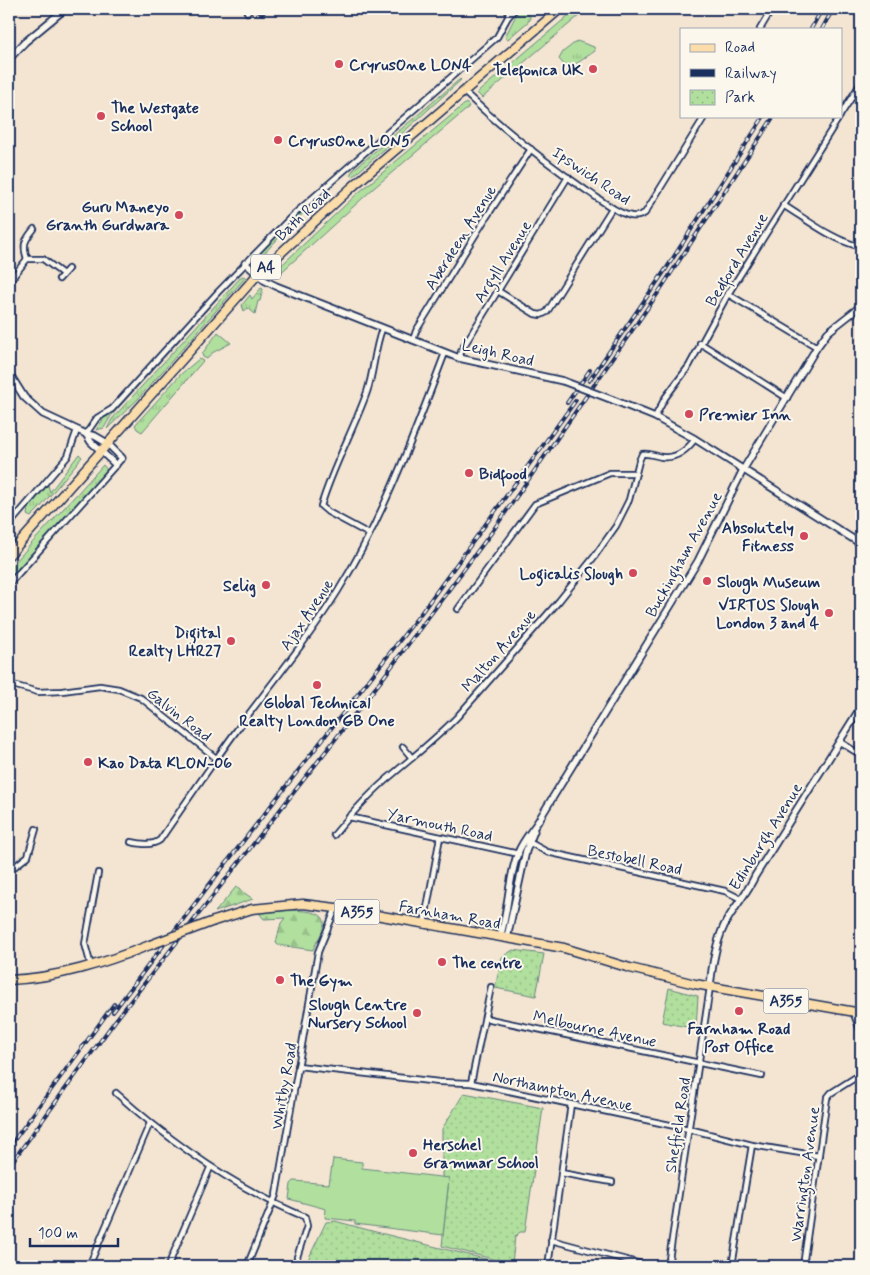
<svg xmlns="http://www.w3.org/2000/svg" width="870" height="1275" font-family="Mynerve,sans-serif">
  <defs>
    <pattern id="grass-tufts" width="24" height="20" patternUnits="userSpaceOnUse" patternTransform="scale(1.25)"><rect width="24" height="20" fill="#b1df9d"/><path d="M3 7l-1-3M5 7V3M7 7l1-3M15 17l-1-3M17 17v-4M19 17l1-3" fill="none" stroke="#98c08a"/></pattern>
    <pattern id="forest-firs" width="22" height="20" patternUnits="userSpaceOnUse" patternTransform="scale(1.25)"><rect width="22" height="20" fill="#b1df9d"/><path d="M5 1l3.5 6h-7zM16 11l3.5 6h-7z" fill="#98c08a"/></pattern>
    <pattern id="park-dots" width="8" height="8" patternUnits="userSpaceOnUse" patternTransform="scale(1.25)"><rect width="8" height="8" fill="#b1df9d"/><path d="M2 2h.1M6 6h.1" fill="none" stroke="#98c08a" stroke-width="1.8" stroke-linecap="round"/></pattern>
  </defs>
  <rect width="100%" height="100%" fill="#f4e5d2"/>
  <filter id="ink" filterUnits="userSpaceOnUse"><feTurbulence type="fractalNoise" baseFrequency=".02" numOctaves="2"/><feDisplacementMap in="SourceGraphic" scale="10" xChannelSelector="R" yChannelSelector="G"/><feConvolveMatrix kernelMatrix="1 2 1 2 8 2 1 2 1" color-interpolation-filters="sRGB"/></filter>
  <g filter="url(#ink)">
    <!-- grass -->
    <g fill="url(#grass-tufts)" stroke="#66877e">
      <path d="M576,9H587L482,98L477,93Z"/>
      <path d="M518,11L527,12L530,17V20L508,39L505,37Z"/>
      <path d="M577,41L594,47L595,51L576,64L574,68L570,64L566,67L559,59L563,52Z"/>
      <path d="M460,79L461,80L387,147L352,177L350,175L353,170Z"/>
      <path d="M466,103L469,106L467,109L375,187L276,277L270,276L358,193Z"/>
      <path d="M350,169L288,228L257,261L255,257L342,174Z"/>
      <path d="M242,276L246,277L138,399L107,429L112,419Z"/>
      <path d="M261,288L263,289L260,301H258L255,314L248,308L244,311L242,305L250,295L252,299Z"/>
      <path d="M209,306L207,309L111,416L104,428L96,430L104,418L110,415Z"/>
      <path d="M218,332L231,343L212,353L207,359L203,357L202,354Z"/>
      <path d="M199,359L203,361L142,432L137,429L135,425L181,374Z"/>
      <path d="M79,454L82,457L39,509L31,517L27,515L28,509L48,485L50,492Z"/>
      <path d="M103,465L107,470L9,582V569C40,533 72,500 103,465Z"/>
    </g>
    <!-- forest -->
    <g fill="url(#forest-firs)" stroke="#66877e">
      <path d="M236,887L253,899L215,912L216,911Z"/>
      <path d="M291,910C300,911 326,910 324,924C324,931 316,942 313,950L278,945L276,943L281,923L285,918L264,919L259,913Z"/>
    </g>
    <!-- park -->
    <g fill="url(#park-dots)" stroke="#66877e">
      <path d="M513,950L544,954L536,996L495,988L502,957Z"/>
      <path d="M669,988L698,996L696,1029L662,1022Z"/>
      <path d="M464,1093L543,1108L525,1232H520L515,1237L512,1264L442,1246L449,1179L442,1177V1129Z"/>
      <path d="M335,1221L372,1231L513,1266H305L326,1222Z"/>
    </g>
    <!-- pitch -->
    <path fill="#b1df9d" stroke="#66877e" d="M333,1159L362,1162V1168L449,1178L443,1235L355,1224V1221L325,1218L326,1209L289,1199L291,1184L294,1181L329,1184Z"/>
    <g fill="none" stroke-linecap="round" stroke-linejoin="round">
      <!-- minor casing -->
      <g stroke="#1b2f5e" stroke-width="8">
        <g id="minor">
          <path d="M259,9L262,11"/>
          <path d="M247,12L251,9"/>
          <path d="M509,16L515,9"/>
          <path d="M760,29L772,9"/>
          <path d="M464,92C502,128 544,161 587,191C601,200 615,212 631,216C636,217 640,216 645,213L705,116"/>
          <path d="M841,114L861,83"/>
          <path d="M783,205C809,221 832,240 861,247"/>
          <path d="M27,259H43L63,274"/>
          <path d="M27,259C22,244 25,240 34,229"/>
          <path d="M59,279L68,269"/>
          <path d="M9,282L27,259"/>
          <path d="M498,291L535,314L541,315L547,312L612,208"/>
          <path d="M728,294L817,347"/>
          <path d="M413,340L416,331L484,221L531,149"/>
          <path d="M700,343L787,398"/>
          <path d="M459,358L462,349L568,177"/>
          <path d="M655,417L665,398L689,366L728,294L840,116"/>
          <path d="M86,434L97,418L112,409L218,292L292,216L497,37L508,17L509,9"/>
          <path d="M9,525L68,456L77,430"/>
          <path d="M369,534L328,512L321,506C333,466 353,431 367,392C374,372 374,350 382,329"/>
          <path d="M9,584L122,458"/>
          <path d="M458,609L535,504L610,473H636"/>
          <path d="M9,684L38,692L62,691L100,686L119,689L141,698L216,758"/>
          <path d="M840,742L861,755"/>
          <path d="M403,747L412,758"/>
          <path d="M349,817L519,854"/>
          <path d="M334,835C352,813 371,792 393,774C415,755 437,738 457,717L559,601L594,557L616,526L629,500L639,461L642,454C650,453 655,456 662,457C677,459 687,450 695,439"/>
          <path d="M527,841L547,852L725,891L741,899"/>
          <path d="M131,842C141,844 152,846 160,840C188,799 216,758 245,719C277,677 310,636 338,591C384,517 414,434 445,353"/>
          <path d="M9,871L28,856L36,829"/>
          <path d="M424,924L440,837"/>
          <path d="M91,966L85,944L98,873"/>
          <path d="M853,1012L861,1032"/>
          <path d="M485,1018L762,1076"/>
          <path d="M298,1066L439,1082L471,1083L689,1129L752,1145L819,1156"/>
          <path d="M471,1083L491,987"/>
          <path d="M116,1093C173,1144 235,1188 305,1217L307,1226L297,1257"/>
          <path d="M561,1173L612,1182"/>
          <path d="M551,1240L649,1266"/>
          <path d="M89,1266L150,1123"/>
          <path d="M168,1266L210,1168"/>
          <path d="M247,1266L276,1195L318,952L336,908"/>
          <path d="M548,1266L571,1104"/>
          <path d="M668,1266L710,987"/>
          <path d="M732,1266L752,1145"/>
          <path d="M803,1266L827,1098L831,1093L861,1074"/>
        </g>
      </g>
      <!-- tertiary casing -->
      <g stroke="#1b2f5e" stroke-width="9">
        <g id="tertiary">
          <path d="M9,59L25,42L65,9"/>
          <path d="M245,263L264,280L276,286L459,358L563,381"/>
          <path d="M9,373L24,397L43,414L86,434L95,436L107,443L122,458"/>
          <path d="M613,400L655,417L695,439L861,544"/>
          <path d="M86,434L91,442L116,465"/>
          <path d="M500,937C509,910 508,878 518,853C522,842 530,833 537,823L698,561L743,470L817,347L828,332L861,306"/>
          <path d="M507,938L526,851L534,831"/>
          <path d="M710,987C712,966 715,945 724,926C733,908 747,894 755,876L861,707"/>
        </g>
      </g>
      <!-- primary casing -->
      <g stroke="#1b2f5e" stroke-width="11">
        <g id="primary">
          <path d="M9,555L258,274L351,188L560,9"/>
          <path d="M214,921L252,909L303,904L336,908L564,948L630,968L695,984L861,1013"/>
          <path d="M9,980C58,978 104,963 150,945"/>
        </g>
      </g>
      <!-- minor -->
      <use href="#minor" stroke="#fbf7ec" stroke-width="4.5"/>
      <!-- tertiary -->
      <use href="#tertiary" stroke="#fbf7ec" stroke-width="5.5"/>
      <!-- primary -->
      <use href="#primary" stroke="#fbddab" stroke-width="8"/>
      <!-- rail casing -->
      <g stroke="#1b2f5e" stroke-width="4">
        <g id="rail">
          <path d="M811,29L822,9"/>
          <path d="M822,29L833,9"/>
          <path d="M589,381L666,269L764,116"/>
          <path d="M567,403L590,370"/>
          <path d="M113,1012L206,889L421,613L576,400"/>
          <path d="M9,1147L114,1004"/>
          <path d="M9,1166L115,1021L380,682L494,529L658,293L774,116"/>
        </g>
      </g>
      <!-- rail -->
      <use href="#rail" stroke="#fbf7ec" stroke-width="2" stroke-dasharray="5.5" stroke-linecap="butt"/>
      <!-- tertiary-bridge casing -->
      <g stroke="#1b2f5e" stroke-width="9" stroke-linecap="butt">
        <path id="tertiary-bridge" d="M563,381L613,400"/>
      </g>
      <!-- primary-bridge casing -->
      <g stroke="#1b2f5e" stroke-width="11" stroke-linecap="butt">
        <path id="primary-bridge" d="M150,945L214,921"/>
      </g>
      <!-- tertiary-bridge -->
      <use href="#tertiary-bridge" stroke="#fbf7ec" stroke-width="5.5"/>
      <!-- primary-bridge -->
      <use href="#primary-bridge" stroke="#fbddab" stroke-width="8"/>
    </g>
  </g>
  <!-- markers -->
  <g fill="#d1495b" stroke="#fbf7ec" stroke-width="2">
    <circle cx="339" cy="64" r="5"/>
    <circle cx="593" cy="69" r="5"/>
    <circle cx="101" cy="116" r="5"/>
    <circle cx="278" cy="140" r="5"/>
    <circle cx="179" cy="215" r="5"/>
    <circle cx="689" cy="414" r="5"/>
    <circle cx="469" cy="473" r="5"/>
    <circle cx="804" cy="536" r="5"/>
    <circle cx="633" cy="573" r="5"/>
    <circle cx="707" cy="581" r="5"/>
    <circle cx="266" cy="585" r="5"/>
    <circle cx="829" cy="613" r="5"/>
    <circle cx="231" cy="641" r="5"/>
    <circle cx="317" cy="685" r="5"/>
    <circle cx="88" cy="762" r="5"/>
    <circle cx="442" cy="962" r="5"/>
    <circle cx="280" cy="980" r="5"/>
    <circle cx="739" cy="1011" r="5"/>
    <circle cx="417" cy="1013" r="5"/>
    <circle cx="413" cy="1153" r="5"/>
  </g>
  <g text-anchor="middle" stroke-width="4" stroke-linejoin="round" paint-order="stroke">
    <!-- shield labels -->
    <g fill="#fbf7ec" stroke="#5e6b89" stroke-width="1">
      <rect x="251" y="254.5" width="30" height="25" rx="4"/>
      <rect x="334.5" y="899.5" width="45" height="25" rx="4"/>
      <rect x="763.5" y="988.5" width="45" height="25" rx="4"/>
    </g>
    <g font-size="15" font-weight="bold" fill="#1b2f5e">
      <text x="266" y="272">A4</text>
      <text x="357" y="917">A355</text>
      <text x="786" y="1006">A355</text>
    </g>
    <!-- poi labels -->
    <g font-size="16" font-weight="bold" fill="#1b2f5e" stroke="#fbf7ec" text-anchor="start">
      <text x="349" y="70">CryrusOne LON4</text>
      <text x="583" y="75" text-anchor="end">Telefonica UK</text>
      <text x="111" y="113">The Westgate<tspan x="111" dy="18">School</tspan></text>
      <text x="288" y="146">CryrusOne LON5</text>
      <text x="169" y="212" text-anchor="end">Guru Maneyo<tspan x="169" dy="18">Granth Gurdwara</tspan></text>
      <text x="699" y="420">Premier Inn</text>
      <text x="479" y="479">Bidfood</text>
      <text x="794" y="533" text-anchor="end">Absolutely<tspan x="794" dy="18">Fitness</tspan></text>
      <text x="623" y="579" text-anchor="end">Logicalis Slough</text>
      <text x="717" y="587">Slough Museum</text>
      <text x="256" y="591" text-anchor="end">Selig</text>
      <text x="819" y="610" text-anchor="end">VIRTUS Slough<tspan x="819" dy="18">London 3 and 4</tspan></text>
      <text x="221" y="638" text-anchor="end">Digital<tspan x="221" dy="18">Realty LHR27</tspan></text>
      <text x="317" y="708" text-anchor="middle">Global Technical<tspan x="317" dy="18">Realty London GB One</tspan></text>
      <text x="98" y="768">Kao Data KLON-06</text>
      <text x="452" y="968">The centre</text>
      <text x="290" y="986">The Gym</text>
      <text x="407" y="1010" text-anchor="end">Slough Centre<tspan x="407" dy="18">Nursery School</tspan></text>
      <text x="739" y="1034" text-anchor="middle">Farnham Road<tspan x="739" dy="18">Post Office</tspan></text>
      <text x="423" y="1150">Herschel<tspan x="423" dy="18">Grammar School</tspan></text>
    </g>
    <!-- street labels -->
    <g font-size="16" fill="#1b2f5e" stroke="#fbf7ec">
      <text transform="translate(592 175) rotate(34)" y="6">Ipswich Road</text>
      <text transform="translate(302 214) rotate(-43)" y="6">Bath Road</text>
      <text transform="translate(460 237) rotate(-58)" y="6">Aberdeen Avenue</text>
      <text transform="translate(736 259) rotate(-59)" y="6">Bedford Avenue</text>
      <text transform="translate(502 261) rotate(-58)" y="6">Argyll Avenue</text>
      <text transform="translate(498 352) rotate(13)" y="6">Leigh Road</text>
      <text transform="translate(683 554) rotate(-61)" y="6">Buckingham Avenue</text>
      <text transform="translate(306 614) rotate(-56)" y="6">Ajax Avenue</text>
      <text transform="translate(498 650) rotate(-49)" y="6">Malton Avenue</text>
      <text transform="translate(180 714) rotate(38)" y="6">Galvin Road</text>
      <text transform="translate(440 824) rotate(12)" y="6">Yarmouth Road</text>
      <text transform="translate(765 836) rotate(-58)" y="6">Edinburgh Avenue</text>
      <text transform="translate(635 859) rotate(12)" y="6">Bestobell Road</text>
      <text transform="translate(450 914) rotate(10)" y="6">Farnham Road</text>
      <text transform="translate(595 1028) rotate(12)" y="6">Melbourne Avenue</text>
      <text transform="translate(283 1086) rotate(-80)" y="6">Whitby Road</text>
      <text transform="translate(563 1090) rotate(12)" y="6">Northampton Avenue</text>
      <text transform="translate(677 1125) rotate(-81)" y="6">Sheffield Road</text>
      <text transform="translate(804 1174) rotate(-82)" y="6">Warrington Avenue</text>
    </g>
  </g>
  <!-- margin -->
  <rect width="870" height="1275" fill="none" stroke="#fbf7ec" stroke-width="30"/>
  <rect x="15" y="15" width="840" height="1245" fill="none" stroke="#1b2f5e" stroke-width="2" filter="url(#ink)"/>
  <!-- legend -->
  <rect x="680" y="28" width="162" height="90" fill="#fbf7ec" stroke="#a1a7b3"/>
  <rect x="690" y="44" width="25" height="8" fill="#fbddab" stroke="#a1a7b3"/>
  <text x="725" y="52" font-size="15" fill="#1b2f5e">Road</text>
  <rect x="690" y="69" width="25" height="8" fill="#1b2f5e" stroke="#a1a7b3"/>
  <text x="725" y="78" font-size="15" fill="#1b2f5e">Railway</text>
  <rect x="690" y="90" width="25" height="15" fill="url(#park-dots)" stroke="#a1a7b3"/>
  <text x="725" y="102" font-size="15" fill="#1b2f5e">Park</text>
  <!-- scale -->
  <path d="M30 1238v8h88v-8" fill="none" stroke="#1b2f5e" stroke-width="2.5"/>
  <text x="38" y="1238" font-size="15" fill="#1b2f5e" stroke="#fbf7ec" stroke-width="4" paint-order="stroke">100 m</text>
</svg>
